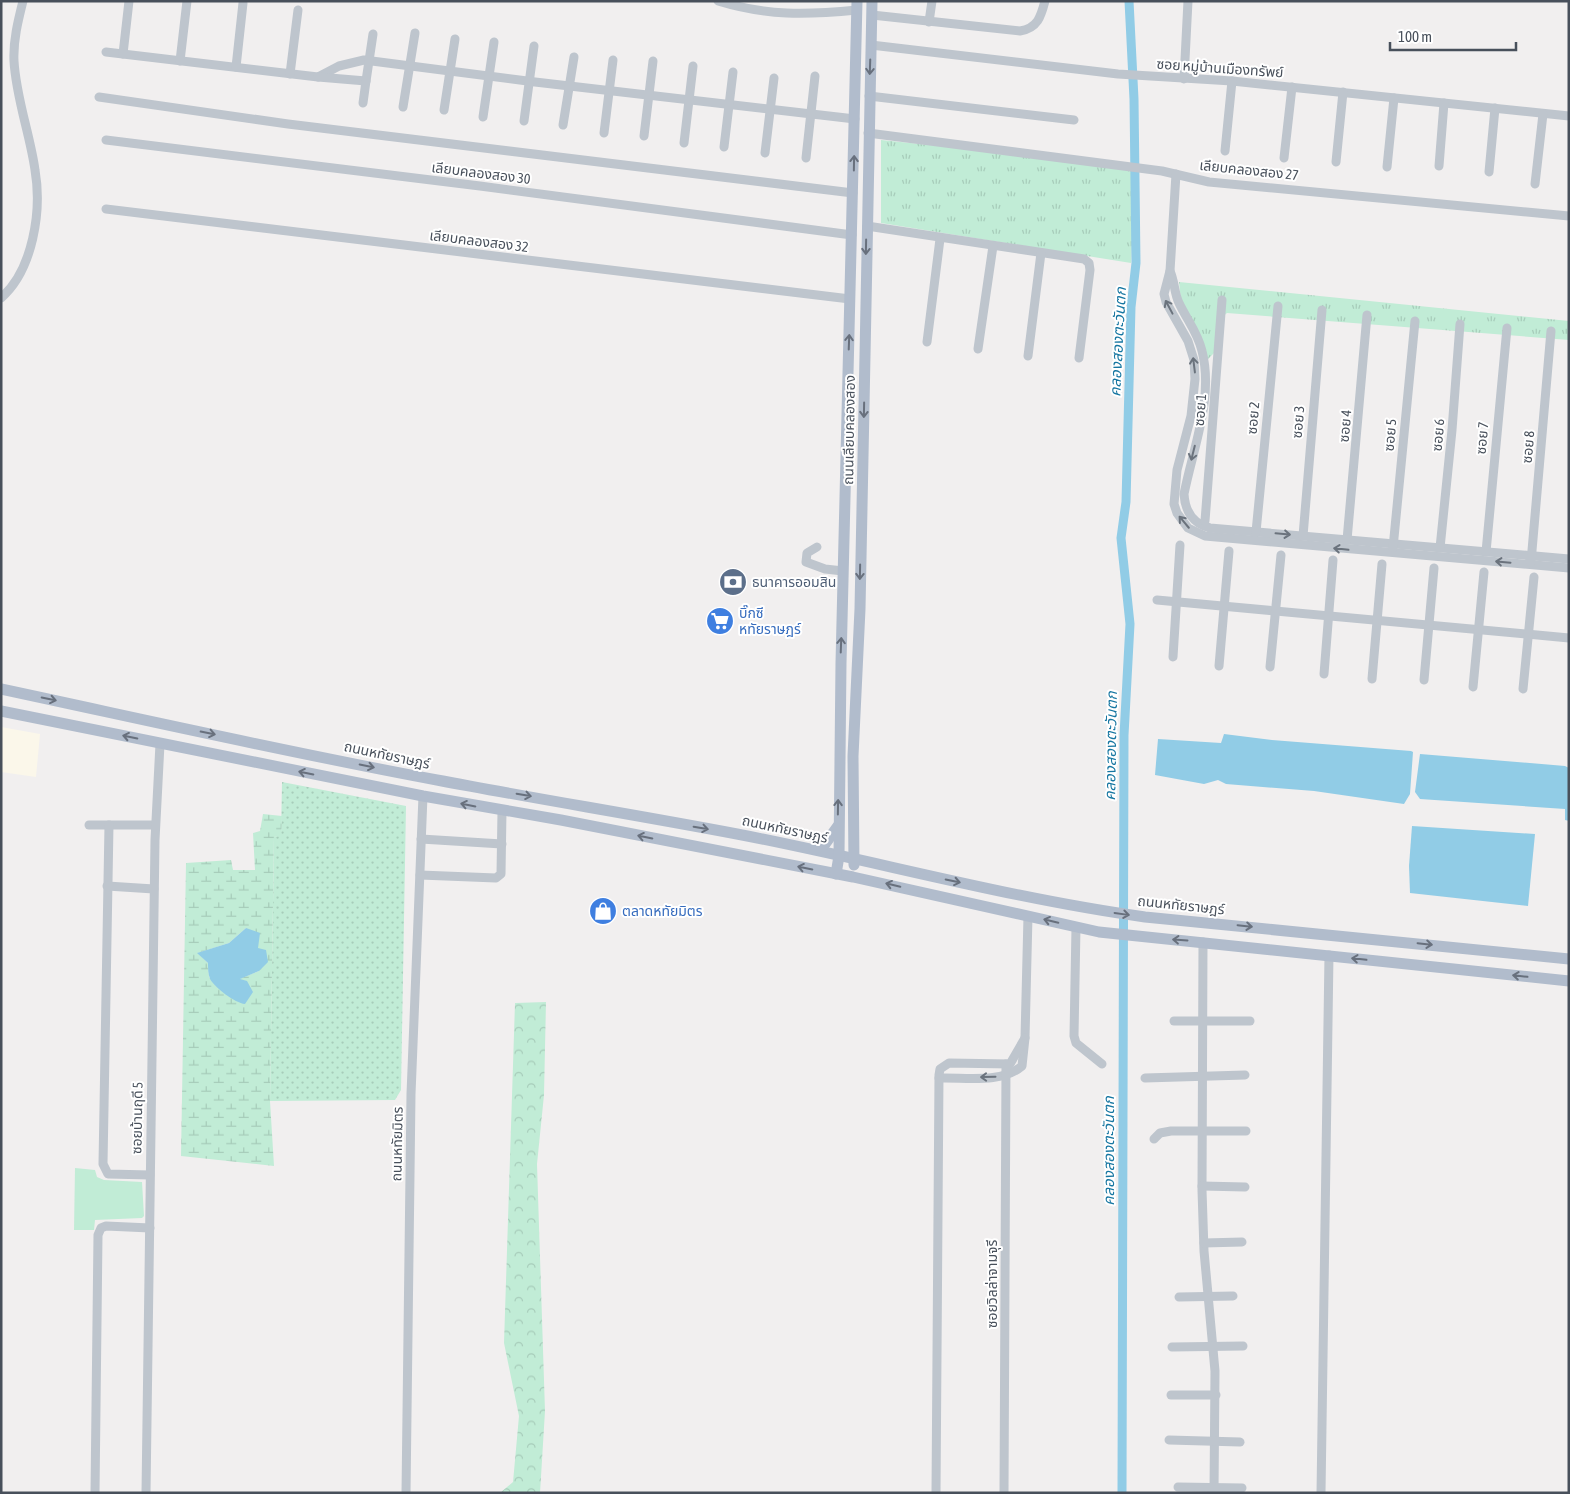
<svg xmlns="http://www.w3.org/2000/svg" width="1570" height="1494" font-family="'Asap Condensed','Noto Sans Thai',sans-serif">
  <defs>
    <pattern id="grass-dots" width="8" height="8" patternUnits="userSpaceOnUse" patternTransform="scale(1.25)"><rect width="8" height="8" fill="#c1ecd6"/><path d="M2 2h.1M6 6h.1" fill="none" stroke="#a7ccba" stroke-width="1.8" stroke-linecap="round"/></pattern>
    <pattern id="forest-crowns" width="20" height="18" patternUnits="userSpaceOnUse" patternTransform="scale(1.25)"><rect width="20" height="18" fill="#c1ecd6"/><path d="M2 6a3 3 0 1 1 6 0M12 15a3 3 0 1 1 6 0" fill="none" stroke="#a7ccba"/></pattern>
    <pattern id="wetland-marsh" width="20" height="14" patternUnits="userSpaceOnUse" patternTransform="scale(1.25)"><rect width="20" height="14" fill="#c1ecd6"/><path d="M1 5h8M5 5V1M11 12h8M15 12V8" fill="none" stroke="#a7ccba"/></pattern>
    <pattern id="park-tufts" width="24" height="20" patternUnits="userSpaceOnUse" patternTransform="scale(1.25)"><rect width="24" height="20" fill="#c1ecd6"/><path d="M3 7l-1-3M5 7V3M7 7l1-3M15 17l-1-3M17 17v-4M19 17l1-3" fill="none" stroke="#a7ccba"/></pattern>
  </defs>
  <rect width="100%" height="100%" fill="#f1efef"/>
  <!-- commercial -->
  <path fill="#fbf7ea" d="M1,727L40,734L36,777L1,772Z"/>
  <!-- grass -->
  <path fill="url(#grass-dots)" d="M282,782L406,806L401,1090L395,1100L270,1101L274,837L281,835Z"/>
  <!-- forest -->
  <path fill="url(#forest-crowns)" d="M546,1002L544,1095L537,1164L545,1411L540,1493H500L513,1482L519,1416L504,1343L515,1003Z"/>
  <!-- wetland -->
  <path fill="url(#wetland-marsh)" fill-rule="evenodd" d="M263,814L282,816L281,836L274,837L270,1101L274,1166L181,1156L186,863L231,860L233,870H255L253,833L260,831ZM246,928L258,948L259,971L239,979L228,994L216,986L209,977L208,963L198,953L229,943Z"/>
  <!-- park -->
  <g fill="url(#park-tufts)">
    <path d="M881,140L1135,166L1131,263L881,223Z"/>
    <path d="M1179,282L1569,321V340L1227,313L1221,318L1214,353L1208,359L1181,301Z"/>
  </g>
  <!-- garden -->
  <path fill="#c1ecd6" d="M75,1168L95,1170L97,1177L104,1180L142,1182L144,1216L142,1218L95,1220L94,1230H74Z"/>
  <!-- water -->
  <g fill="#91cce6">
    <path d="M1224,734L1272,740L1411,751L1413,752L1410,794L1404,804L1314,791L1226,784L1218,780L1204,784L1155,775L1158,739L1221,743Z"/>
    <path d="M1420,754L1565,766L1569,768V821L1565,820V809L1420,799L1415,792Z"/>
    <path d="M1412,826L1535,834L1528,906L1410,893L1409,866Z"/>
    <path d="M246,928L260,933L258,948L266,950L268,962L259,971L240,979L247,981L253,992L245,1004C235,1003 215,988 210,979C208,974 208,968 208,963L197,953L229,943Z"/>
  </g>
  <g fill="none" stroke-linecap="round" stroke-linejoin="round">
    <!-- canal -->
    <path stroke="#91cce6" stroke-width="9" d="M1122,1493L1124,735L1130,624L1121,538L1126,502L1131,307L1136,263L1134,99L1129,1"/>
    <!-- minor -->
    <g stroke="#bec5cd" stroke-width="9">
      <path d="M718,1C767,16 806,15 857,10"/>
      <path d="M872,15L1020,31C1038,28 1041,16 1045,1"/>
      <path d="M929,22L932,1"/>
      <path d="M871,45L1118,74L1232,81L1569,116"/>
      <path d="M106,52L318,77L339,66L364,60L535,82L855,119"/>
      <path d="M123,54L129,1"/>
      <path d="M180,61L187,1"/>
      <path d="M236,67L243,3"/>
      <path d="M290,74L298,10"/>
      <path d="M318,77L366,81L373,34"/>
      <path d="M1184,79L1188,1"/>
      <path d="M869,96L1074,120"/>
      <path d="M99,97L288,124L853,193"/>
      <path d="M363,103L366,81"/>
      <path d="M403,107L415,33"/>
      <path d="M444,110L455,39"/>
      <path d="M483,117L494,42"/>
      <path d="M524,121L534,46"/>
      <path d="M563,125L574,57"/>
      <path d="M604,133L613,60"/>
      <path d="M868,133L1162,171L1209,182L1569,216"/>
      <path d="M644,136L653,61"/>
      <path d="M106,140L480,186L852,235"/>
      <path d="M684,143L693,66"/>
      <path d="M724,147L733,72"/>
      <path d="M1225,151L1232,81"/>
      <path d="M765,153L774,78"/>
      <path d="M806,158L815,76"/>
      <path d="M1284,158L1292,87"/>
      <path d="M1336,162L1343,92"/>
      <path d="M1439,166L1444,103"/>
      <path d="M1387,167L1394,98"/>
      <path d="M1489,172L1495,108"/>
      <path d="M1176,174L1170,271L1164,294L1166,302L1188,341L1194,360L1195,379L1191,416L1177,470L1174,504L1177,513L1188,528L1205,536L1569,568"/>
      <path d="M1535,184L1543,114"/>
      <path d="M106,209L850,299"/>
      <path d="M867,226L1084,259L1089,263L1090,270L1079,358"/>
      <path d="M1170,271C1175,282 1174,293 1179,303C1187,320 1198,333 1202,351C1214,398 1193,448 1184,494C1185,511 1193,524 1210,528L1569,559"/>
      <path d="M1,298C33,270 42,211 35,170C30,134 16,98 14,61C13,41 18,21 23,1"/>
      <path d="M927,342L940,239"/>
      <path d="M978,349L993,246"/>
      <path d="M1028,356L1041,253"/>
      <path d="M1205,521L1222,300"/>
      <path d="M1256,532L1278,306"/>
      <path d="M1303,536L1322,310"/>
      <path d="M1347,540L1367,315"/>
      <path d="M817,547L807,553L806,562L825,569L843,571"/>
      <path d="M1393,548L1415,321"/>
      <path d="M1440,548L1452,430L1460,324"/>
      <path d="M1486,552L1507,328"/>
      <path d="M1531,562L1551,331"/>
      <path d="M1157,600L1569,638"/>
      <path d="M1173,657L1180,545"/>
      <path d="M1219,666L1229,551"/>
      <path d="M1270,667L1281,555"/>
      <path d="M1324,674L1333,560"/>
      <path d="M1372,679L1382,564"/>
      <path d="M1424,680L1434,568"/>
      <path d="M1473,687L1484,572"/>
      <path d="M1523,689L1534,577"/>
      <path d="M89,825H155"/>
      <path d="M109,825L103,1164L108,1174L150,1175"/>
      <path d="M421,839L502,844"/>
      <path d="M420,875L496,878L501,874L502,811"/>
      <path d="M107,886L154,889"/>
      <path d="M1076,927L1074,1036L1076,1043L1102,1064"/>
      <path d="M1203,942L1202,1190L1204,1251L1215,1371L1214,1493"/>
      <path d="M1174,1021H1250"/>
      <path d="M939,1078C965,1077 1001,1084 1022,1066L1025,1038L1028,916"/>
      <path d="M1145,1078L1245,1075"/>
      <path d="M1154,1139L1160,1133L1171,1131H1246"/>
      <path d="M1202,1186L1245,1187"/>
      <path d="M1204,1243L1242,1242"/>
      <path d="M1179,1297L1233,1296"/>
      <path d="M1172,1347L1243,1346"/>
      <path d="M1171,1395H1216"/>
      <path d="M1169,1440L1240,1442"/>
      <path d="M1178,1487L1242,1488"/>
      <path d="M95,1493L98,1235L101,1228L106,1226L150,1228"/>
      <path d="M146,1493L155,840L160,744"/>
      <path d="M406,1493L411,1094L423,796"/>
      <path d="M936,1493L939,1075L940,1069L949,1063L1010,1064L1025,1038"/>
      <path d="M1004,1493L1006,1064"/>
      <path d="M1321,1493L1329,955"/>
    </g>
    <!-- major -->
    <g stroke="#b1bccc" stroke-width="11">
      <path d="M1,689C146,720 291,753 437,780C537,799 637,815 737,834C873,860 1007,898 1145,917L1569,959"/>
      <path d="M1,711L423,796L561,820L853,877L1099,932L1569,981"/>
      <path d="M814,849L825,844L838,826"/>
      <path d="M854,865L853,756L860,609L872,1"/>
      <path d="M836,874L839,856L841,663L857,1"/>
    </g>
  </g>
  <!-- one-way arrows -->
  <defs><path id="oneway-shaft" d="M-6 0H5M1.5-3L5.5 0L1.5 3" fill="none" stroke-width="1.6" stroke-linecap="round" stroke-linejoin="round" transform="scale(1.25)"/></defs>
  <g stroke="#68707d">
    <use href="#oneway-shaft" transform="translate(870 67) rotate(92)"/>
    <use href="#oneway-shaft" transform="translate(854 163) rotate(-89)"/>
    <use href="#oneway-shaft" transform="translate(866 247) rotate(91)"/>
    <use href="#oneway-shaft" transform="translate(849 342) rotate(-88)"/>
    <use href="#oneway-shaft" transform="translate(864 410) rotate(91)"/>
    <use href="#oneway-shaft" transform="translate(860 572) rotate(91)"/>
    <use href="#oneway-shaft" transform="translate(841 645) rotate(-88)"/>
    <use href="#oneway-shaft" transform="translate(49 699) rotate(12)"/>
    <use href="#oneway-shaft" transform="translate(208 733) rotate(11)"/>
    <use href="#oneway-shaft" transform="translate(130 737) rotate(-168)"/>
    <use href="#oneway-shaft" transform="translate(367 766) rotate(12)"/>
    <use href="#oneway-shaft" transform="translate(306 773) rotate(-169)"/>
    <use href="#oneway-shaft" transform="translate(524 795) rotate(10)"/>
    <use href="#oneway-shaft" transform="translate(468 805) rotate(-169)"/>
    <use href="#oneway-shaft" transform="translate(838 807) rotate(-89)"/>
    <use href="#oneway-shaft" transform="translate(701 828) rotate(10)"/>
    <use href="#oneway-shaft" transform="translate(645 837) rotate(-169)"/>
    <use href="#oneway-shaft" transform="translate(805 868) rotate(-169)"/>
    <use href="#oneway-shaft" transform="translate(953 881) rotate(12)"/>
    <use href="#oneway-shaft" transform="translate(893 885) rotate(-167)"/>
    <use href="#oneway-shaft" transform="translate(1122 914) rotate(8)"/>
    <use href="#oneway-shaft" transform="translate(1051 921) rotate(-167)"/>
    <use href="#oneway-shaft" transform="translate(1245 926) rotate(6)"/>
    <use href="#oneway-shaft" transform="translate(1180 940) rotate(-176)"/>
    <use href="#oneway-shaft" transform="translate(1425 944) rotate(6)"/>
    <use href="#oneway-shaft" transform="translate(1359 959) rotate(-174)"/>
    <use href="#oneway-shaft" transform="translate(1520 976) rotate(-174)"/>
  </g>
  <g stroke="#6b737d">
    <use href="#oneway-shaft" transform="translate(1169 307) rotate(-118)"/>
    <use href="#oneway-shaft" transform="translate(1194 365) rotate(-97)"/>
    <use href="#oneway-shaft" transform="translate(1193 453) rotate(104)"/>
    <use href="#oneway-shaft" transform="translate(1184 522) rotate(-130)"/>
    <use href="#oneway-shaft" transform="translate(1283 534) rotate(5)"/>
    <use href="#oneway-shaft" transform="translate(1341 549) rotate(-174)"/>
    <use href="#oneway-shaft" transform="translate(1503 562) rotate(-175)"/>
    <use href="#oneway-shaft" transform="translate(988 1077) rotate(179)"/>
  </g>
  <!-- icons -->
  <defs>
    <g id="bank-disc" transform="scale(1.4375)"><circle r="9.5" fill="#5c6f8a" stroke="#fff"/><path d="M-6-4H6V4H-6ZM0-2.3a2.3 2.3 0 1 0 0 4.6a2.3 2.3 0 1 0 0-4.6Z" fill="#fff"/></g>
    <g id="supermarket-disc" transform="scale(1.4375)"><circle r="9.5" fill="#3f7fe0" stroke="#fff"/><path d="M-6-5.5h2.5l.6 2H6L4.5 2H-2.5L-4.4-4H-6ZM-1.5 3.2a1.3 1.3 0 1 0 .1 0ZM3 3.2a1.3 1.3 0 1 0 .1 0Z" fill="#fff"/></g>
    <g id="shop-disc" transform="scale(1.4375)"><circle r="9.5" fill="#3f7fe0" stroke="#fff"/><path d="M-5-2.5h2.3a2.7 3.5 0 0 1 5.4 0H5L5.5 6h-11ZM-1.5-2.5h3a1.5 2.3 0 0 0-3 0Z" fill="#fff"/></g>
  </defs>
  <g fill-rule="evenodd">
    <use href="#bank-disc" x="733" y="582"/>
    <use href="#supermarket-disc" x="720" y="621"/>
    <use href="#shop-disc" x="603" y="911"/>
  </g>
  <g text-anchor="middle" stroke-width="4" stroke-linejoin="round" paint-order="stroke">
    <!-- street labels -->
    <g font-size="14" fill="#48505b" stroke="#fff">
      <text transform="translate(1220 68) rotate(4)" y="5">ซอย หมู่บ้านเมืองทรัพย์</text>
      <text transform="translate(1249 170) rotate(6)" y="5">เลียบคลองสอง 27</text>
      <text transform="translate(481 173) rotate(7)" y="5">เลียบคลองสอง 30</text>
      <text transform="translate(479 241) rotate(7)" y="5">เลียบคลองสอง 32</text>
      <text transform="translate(1200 410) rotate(-86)" y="5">ซอย 1</text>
      <text transform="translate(1253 418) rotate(-85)" y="5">ซอย 2</text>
      <text transform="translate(1298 422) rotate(-85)" y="5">ซอย 3</text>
      <text transform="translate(1345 426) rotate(-85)" y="5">ซอย 4</text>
      <text transform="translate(849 430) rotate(-89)" y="5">ถนนเลียบคลองสอง</text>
      <text transform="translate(1390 435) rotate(-85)" y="5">ซอย 5</text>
      <text transform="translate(1438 435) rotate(-85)" y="5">ซอย 6</text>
      <text transform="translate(1482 438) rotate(-85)" y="5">ซอย 7</text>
      <text transform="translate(1528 447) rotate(-85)" y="5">ซอย 8</text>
      <text transform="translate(387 755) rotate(12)" y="5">ถนนหทัยราษฎร์</text>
      <text transform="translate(785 829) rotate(12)" y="5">ถนนหทัยราษฎร์</text>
      <text transform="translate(1181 905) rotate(6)" y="5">ถนนหทัยราษฎร์</text>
      <text transform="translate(137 1118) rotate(-89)" y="5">ซอยบ้านฤดี 5</text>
      <text transform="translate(397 1144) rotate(-89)" y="5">ถนนหทัยมิตร</text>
      <text transform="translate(992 1284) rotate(-90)" y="5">ซอยวิลล่าจามจุรี</text>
    </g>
    <!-- service labels -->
    <g font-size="14" fill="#4e5e75" stroke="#fff" text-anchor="start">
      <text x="752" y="587">ธนาคารออมสิน</text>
    </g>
    <!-- shop labels -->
    <g font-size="14" fill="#366cbe" stroke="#fff" text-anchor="start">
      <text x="739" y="618">บิ๊กซี<tspan x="739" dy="16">หทัยราษฎร์</tspan></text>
      <text x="622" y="916">ตลาดหทัยมิตร</text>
    </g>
    <!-- water labels -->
    <g font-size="15" font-style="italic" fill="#1676a1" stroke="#fff">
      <text transform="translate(1118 342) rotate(-87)" y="5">คลองสองตะวันตก</text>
      <text transform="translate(1111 746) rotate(-89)" y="5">คลองสองตะวันตก</text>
      <text transform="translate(1109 1151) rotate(-90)" y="5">คลองสองตะวันตก</text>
    </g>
  </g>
  <!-- border -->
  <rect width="1570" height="1494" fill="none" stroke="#48505b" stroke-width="5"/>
  <!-- scale -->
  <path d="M1390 42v8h126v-8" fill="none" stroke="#48505b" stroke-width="2.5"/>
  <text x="1398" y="42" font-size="15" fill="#48505b" stroke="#ffffff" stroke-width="4" paint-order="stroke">100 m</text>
</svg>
